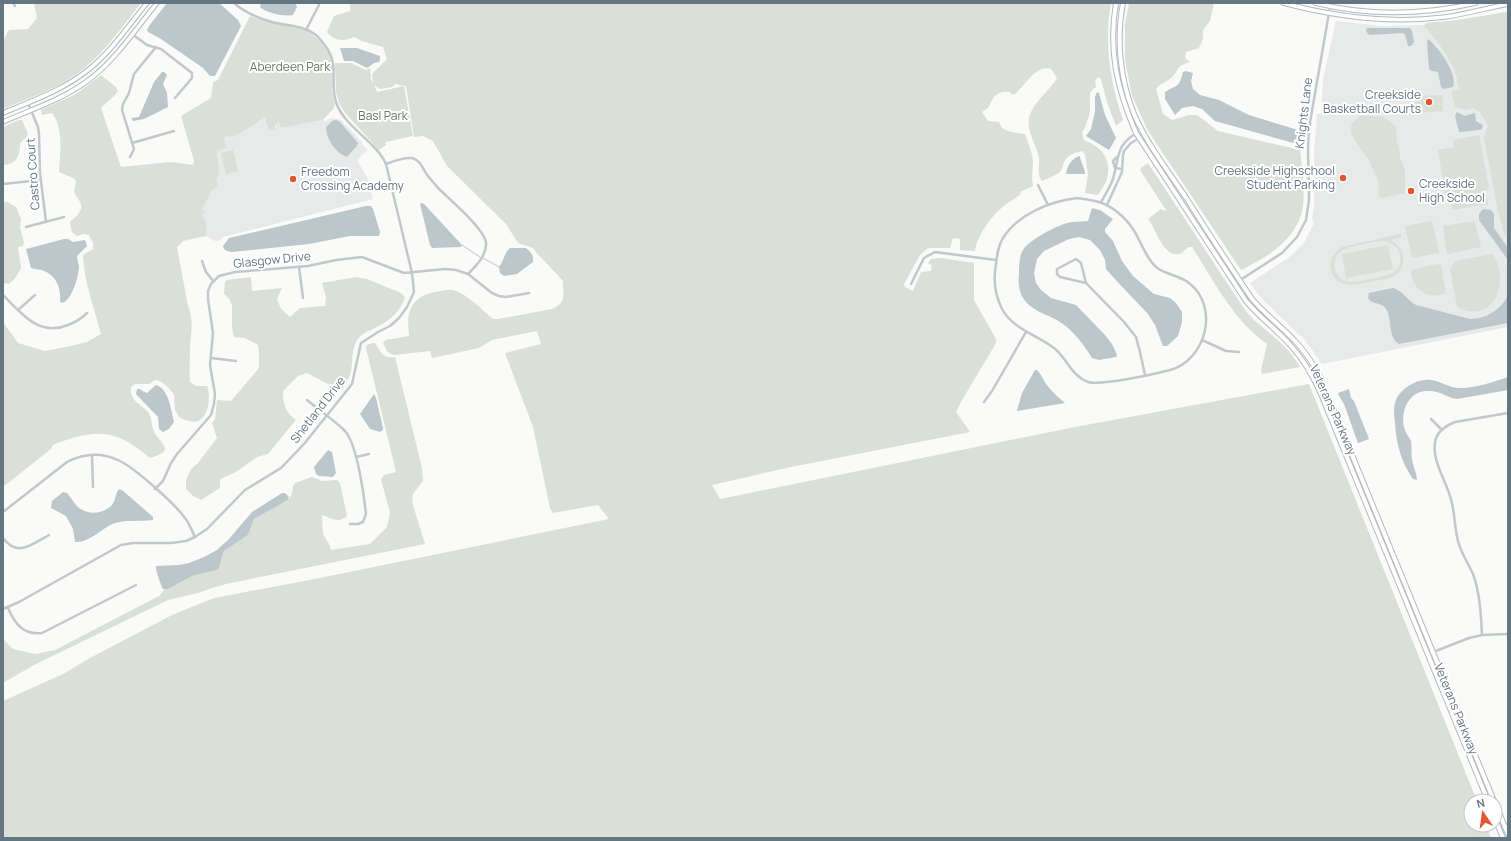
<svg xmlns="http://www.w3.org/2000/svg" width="1511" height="841" font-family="Manrope,sans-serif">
  <rect width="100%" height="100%" fill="#fafaf8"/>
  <!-- built -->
  <g fill="#e8e9e9">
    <path d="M1507,11L1508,327L1322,364L1305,340L1262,299L1250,283L1291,256L1304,243L1314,223L1312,219L1314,205V152L1317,114H1321L1323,79L1336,21L1382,26L1425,25L1490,15Z"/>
    <path d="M265,118L275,128L279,122L281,128L323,120L326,122L328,119L334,118L341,120L362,142V144L368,150L357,160L368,179L373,199L223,237L219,241H215L206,236V221L202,216L205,211L202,209L209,196L212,192L219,171L217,150L223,137L261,121Z"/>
  </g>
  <!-- green -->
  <g fill="#dadfd7" fill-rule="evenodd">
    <path d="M34,3H141C122,27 101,58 75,75C54,90 27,99 3,109V41L9,30L28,29L37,18Z"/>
    <path d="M350,3H1111C1104,42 1110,83 1123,120L1116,126L1107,102L1101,79L1098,77L1095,81L1096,87C1086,93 1091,102 1090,111C1088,119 1086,126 1082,133L1084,140C1101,147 1112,158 1107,178C1106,183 1101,190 1098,195L1085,193L1088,175L1085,154L1082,151C1076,152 1067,155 1064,162C1062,166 1063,169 1059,173C1054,176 1047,179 1042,181C1036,173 1040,166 1039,158C1037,147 1031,138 1029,128C1025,107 1048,94 1057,78L1051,69C1036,64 1025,86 1015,94L1012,95L1010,92C997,89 992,99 988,108L982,112L988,121L999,122C1002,133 1015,132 1025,134C1028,143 1032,151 1033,161C1033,170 1031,177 1033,186L1020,192L1021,194C1016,198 1010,201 1005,205C992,215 977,235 975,251L960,250V239L953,238L950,248H928L920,255L904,284L905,287L913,291L921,272L931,271L932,265L928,263L931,259L941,258L974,263V300L996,339V343C983,366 968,388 956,412L970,432L791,467L712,485L720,499L1075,427L1309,384L1477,801H1471V825H1486L1491,838H3V701L63,674L90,658L172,615L214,598L315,579L609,519L598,505L553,513L550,508L533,427L505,353L541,344L537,331L492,340L479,348L432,358L430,351L395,355C387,354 386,349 383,343L386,340L409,336C409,329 407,320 409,314C413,298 425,293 441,291C446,290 451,289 456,291C469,296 481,309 493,319H498L552,309C567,303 563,295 563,281L536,252L533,248L518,243L506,224L447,166L433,141L423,136L414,137L406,86L398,85L397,83L392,87L380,89L374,85L377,92L404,86L413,136L386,142V145L379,150L345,113L339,103L336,92L335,63H351L366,70L370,68L371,80L373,83L372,74L387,59L383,47L362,41L354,37C343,42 335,41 327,32L334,16L350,11Z"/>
    <path d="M1129,3H1214L1210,21L1203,30V39L1199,48L1186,52L1185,58L1190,62C1174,67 1181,69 1171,78C1166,83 1161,82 1156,89L1163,114L1172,120L1189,115H1197L1218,131L1300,150C1302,166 1305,191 1303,206C1298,239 1268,257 1241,270L1148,131L1132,96L1125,60V24Z"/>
    <path d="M1508,12V239C1501,232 1502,220 1498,212L1484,137L1488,126L1480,112L1473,108L1466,110L1455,107L1451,91L1459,89C1456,64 1441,45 1424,26L1426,23L1457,20Z"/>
    <path d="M250,16C266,22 284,24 301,29C319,35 332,52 333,71C333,77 332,84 332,90C333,95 334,100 335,105L334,108L323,120L281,128L279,122L275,126V129L269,130L265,118L233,137L229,136L224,137L226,148L217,151L219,171L216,182L218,183L217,187L213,189L202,209L205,211L202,216L206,221V236L183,241L177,247L188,306C194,320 191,332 190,347C190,359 189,370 190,382L196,386H207C211,396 209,416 198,421C193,423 185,420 180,418L175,410L174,395L168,387L160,381L155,380L149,384H135L131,387C129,400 140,404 147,411C152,416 151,422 153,429C158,444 179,449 150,458C141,450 123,437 110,435C91,431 71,438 53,445L51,449L3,487V322L18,343L45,351L66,347L87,342L101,334C94,307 84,282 83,255L93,249V243L89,235L84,234L77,236L72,232L70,222C75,218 85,210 80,202C79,199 76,197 75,194C73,190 76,186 76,181L73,178L59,172C60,154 64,128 52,113L42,115L41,110L76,94L101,75L116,87L118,91L115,95L101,108L121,167L171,162L193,165L194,161L181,116L211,98L213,82L218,80Z"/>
    <path d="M1442,95L1443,111L1415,113V96Z"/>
    <path d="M1361,115L1383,117L1391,122L1397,128L1396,131L1397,143L1399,146L1400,158L1405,171V193L1382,198L1379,196L1378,179L1368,159L1355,141L1351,133V128L1352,123Z"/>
    <path d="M19,120H22L28,134L27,137L20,143C20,156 17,164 3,165V127Z"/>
    <path d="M1479,135L1489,189L1485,190L1488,204L1452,210L1450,197H1446L1438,150L1454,147L1453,140Z"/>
    <path d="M233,150L238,171L226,174L221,153Z"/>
    <path d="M1148,163L1237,298C1242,305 1247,314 1254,320C1270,334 1290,348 1300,367L1262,374L1261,370L1267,344C1233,320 1214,281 1192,247H1189C1187,248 1184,251 1182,253C1164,261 1156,228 1148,219L1161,209L1165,211L1166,210L1140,170L1141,168Z"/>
    <path d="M3,202H7L16,207L21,219L20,228L24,242L23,246L18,247L21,268L16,277L9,284L3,283Z"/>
    <path d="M1432,221L1439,253L1412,258L1405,226Z"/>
    <path d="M1475,221L1481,247L1448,254L1447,253L1443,226Z"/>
    <path d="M1401,234V237L1391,240C1404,248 1409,265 1395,275C1389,280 1381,280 1374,281C1359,284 1334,291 1331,268C1330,259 1334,252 1342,247ZM1385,241C1392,243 1397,246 1399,252C1407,273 1384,276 1371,279C1365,280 1358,282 1352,282C1336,283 1328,262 1340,252C1347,246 1376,241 1385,241Z"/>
    <path d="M1388,245L1393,269L1346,278L1342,254Z"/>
    <path d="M1493,254C1511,282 1493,326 1457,307L1450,269L1455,261Z"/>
    <path d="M1438,264L1441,265L1446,293C1428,301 1411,289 1411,270Z"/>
    <path d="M251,277L252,291L282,288L277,299L281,309L290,317L300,308L325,306L326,297L322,283L356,277L367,279L401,293L405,297C400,313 388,322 373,329C367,331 362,334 358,339C351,348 353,361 351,372C349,379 345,385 341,391L307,373L298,376L283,391C283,404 285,412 296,420L295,421L268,454L257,457L236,472L220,479V488L201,500L193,496L186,489V480L191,469L198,463L217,438L212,423L215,419L217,400L231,401L259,368V352L258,345L245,338L234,337C233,333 232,328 232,324C231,311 236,303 224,294L225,282L227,280Z"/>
    <path d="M372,343H375C382,353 382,359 395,357L422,468L423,481L413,494L412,502L425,544L226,584L212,588L198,593L168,600L34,665L3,683V639L13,649L35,654L55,650L159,596L165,589H168L192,576L217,570L219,568L224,551L248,535L254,519L288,500L292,494L293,486L295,483L312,477L322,481L337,480L340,483L347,516C338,524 332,518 322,515L323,534L329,544L331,550L370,544L387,527L390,513L381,479L384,475L396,472L366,348L367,345Z"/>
  </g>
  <!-- water -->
  <g fill="#bbc7cb">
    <path d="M167,3H219L238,20L241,26L215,76H210L203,68L161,39L148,32L147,30L149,26Z"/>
    <path d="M261,3H295L297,7L293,15C284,17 266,13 260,7Z"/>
    <path d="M1367,28H1410L1412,31L1414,42L1411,46H1408L1405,35L1403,33L1369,35L1366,31Z"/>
    <path d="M1428,39C1439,48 1458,74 1453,87L1444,89L1441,87L1438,72L1432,71L1429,69L1427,42Z"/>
    <path d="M340,48H357L380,56V60L379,62L374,63L367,68L353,61H344Z"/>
    <path d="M1186,71L1193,73L1191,81L1193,89L1200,95L1219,100L1249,115L1298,130L1297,144L1215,121L1202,109L1193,106L1182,108L1175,115L1165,99V92C1178,84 1179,88 1183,72Z"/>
    <path d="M162,72H164L167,75L163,84L167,93L168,107L144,119L133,121L131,118L139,117L154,82Z"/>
    <path d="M1097,92L1099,93L1105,115L1116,138L1109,150L1086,136L1091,129L1095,112V97Z"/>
    <path d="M1457,112L1465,116L1475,113L1476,121L1483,125L1482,129C1480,130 1462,132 1459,132L1455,116Z"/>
    <path d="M336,120L340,122L358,143L356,147L347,157C335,153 326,138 326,127L332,121Z"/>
    <path d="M1080,156C1080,162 1085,167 1085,174H1066C1067,167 1071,158 1080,156Z"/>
    <path d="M421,203L424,204L462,245L461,247L432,248L430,245L420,204Z"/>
    <path d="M366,206H371L373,209L380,232L379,236H350L309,244L232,252C227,251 224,251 223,246L229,238Z"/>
    <path d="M1092,208L1100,210L1113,219L1105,229V232L1113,241L1122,261L1133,276L1154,294L1170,298L1176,303L1182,312V322L1178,336L1167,346H1163L1155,325L1148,314L1113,277L1106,269L1105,260L1100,250L1090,240L1079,237L1069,239L1044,251L1037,259L1034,273L1036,283L1041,290L1051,298L1076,305L1105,335L1112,344L1117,355L1116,357L1099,360L1092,358C1084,345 1074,331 1060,322C1049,315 1035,312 1026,302C1019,294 1018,284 1019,274C1019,266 1019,257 1023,250C1030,239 1055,227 1067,223C1073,221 1081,222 1088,221Z"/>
    <path d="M1483,209L1491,210L1494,214V228L1508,248V260L1479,220V214Z"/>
    <path d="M64,239H68L73,242L85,240L87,246L77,256C77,259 78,263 79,266C79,275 72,301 62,303L60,301C61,289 57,276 44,271C40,269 36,270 31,268L26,249Z"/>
    <path d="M510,248H526C531,252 534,256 533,262L517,274L504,276L500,273L499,267C504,261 504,253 510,248Z"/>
    <path d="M1393,288C1402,290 1408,301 1416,305L1470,319C1486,319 1500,310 1508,296V323L1399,344C1387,336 1393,320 1386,309C1382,302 1372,305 1368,298L1369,293Z"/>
    <path d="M1035,370H1037C1041,374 1043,379 1046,384C1051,391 1058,397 1065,403L1017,411L1022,393Z"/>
    <path d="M1508,377V390L1457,399C1446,397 1439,390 1427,391C1408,391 1399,414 1405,430C1406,434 1409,437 1411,441C1412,446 1411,454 1412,459C1413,467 1417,473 1417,480L1413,479C1401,462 1396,443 1395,422C1394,415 1393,407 1396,400C1401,388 1418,378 1431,380C1441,381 1449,388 1460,388C1476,388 1493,382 1508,377Z"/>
    <path d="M156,385C169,389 171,410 174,422L169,429L163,432L159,429L158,417L136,394L137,389H140L142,391L147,393Z"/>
    <path d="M1349,389L1351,398L1354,401L1369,439L1358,443C1353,430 1349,417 1344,404C1342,400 1339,397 1338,393Z"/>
    <path d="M374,394L376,398L383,428V430L380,432L370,429L360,414Z"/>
    <path d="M328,450L332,452L336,473L333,477L319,476L316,474L314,467Z"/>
    <path d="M119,489L122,490L153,517V520C140,522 125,519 112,524C100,530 89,543 75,542L73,529L66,516L51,508L52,501L63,492L67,493C71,497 74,504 79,508C89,515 102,514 111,506C116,501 115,494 119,489Z"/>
    <path d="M282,493H285L289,497L288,500L254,519L248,535L224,551L219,568L217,570L192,576L168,589H163C161,585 155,569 156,566L179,565L189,563L204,557L217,550L229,539L252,512Z"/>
  </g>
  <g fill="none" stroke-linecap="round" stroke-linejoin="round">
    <!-- stream -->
    <g stroke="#bbc7cb" stroke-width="1">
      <path d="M462,245L480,257"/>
      <path d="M483,258L499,267"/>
    </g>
    <!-- secondary casing -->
    <g stroke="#b3babf" stroke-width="5.5">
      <g id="secondary">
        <path d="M1283,3C1336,17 1390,24 1445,17C1466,14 1487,8 1508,4"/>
        <path d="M1315,3C1368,16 1423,15 1476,3"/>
        <path d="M3,113C32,101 63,90 88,70C111,52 128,26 147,3"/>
        <path d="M3,122C30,110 61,100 86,82C114,62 135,30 157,3"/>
      </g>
    </g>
    <!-- primary casing -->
    <g stroke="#b5babe" stroke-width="6">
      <g id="primary">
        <path d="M1116,3C1108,51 1117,89 1136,133L1246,301C1260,318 1277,330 1291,346C1304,360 1313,376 1321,394L1488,801"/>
        <path d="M1123,3C1116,39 1120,79 1134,114C1147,144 1169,172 1187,199C1208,233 1230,266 1252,299C1265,314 1281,326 1295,341C1304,350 1311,361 1318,372L1494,801"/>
        <path d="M1495,803L1508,834"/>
        <path d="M1495,819L1503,838"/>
      </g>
    </g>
    <!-- minor -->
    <g stroke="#c3c8cc" stroke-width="2.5">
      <path d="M13,3L15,6"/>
      <path d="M306,30L319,5V3"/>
      <path d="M132,34L147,45L161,49L192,73V78L175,98"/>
      <path d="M28,103L38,127L39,134L40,173L46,222"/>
      <path d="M132,143L174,131"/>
      <path d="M130,157L134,149L122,110L123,104L129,93L134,74L156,47"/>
      <path d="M1117,157L1113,161L1115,168L1122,169"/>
      <path d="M386,164C394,161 403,157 412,158C421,160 423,170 428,176C431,180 435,184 438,188C449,199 485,229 486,243C487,255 476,266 468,274"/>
      <path d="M3,184L41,180"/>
      <path d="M1038,185L1048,205"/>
      <path d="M1077,198C1085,199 1094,200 1102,203C1117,209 1130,222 1137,236C1143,247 1147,259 1156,267C1166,275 1179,275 1189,283C1220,307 1206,360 1170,370C1155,374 1100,386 1088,382C1071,376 1067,358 1054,348C1037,335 1013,329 1002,309C995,295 993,280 996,264C997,255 998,246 1003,238C1018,214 1051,201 1077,198Z"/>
      <path d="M1101,202C1105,195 1110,187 1113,179C1120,154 1115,144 1142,130"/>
      <path d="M1107,205L1122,172L1123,155L1124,151L1131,143L1145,135"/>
      <path d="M26,227L64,217"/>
      <path d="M202,261L206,272L213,281"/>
      <path d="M299,267L303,298"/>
      <path d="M1086,283L1060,277L1057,274V269L1076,259L1081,263L1086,283L1124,322L1136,337L1140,352L1145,375"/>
      <path d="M911,284L924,258L935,252L996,260"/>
      <path d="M1234,284L1282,253L1297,237L1306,220L1309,200L1308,149L1309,128L1330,7"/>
      <path d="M3,295C22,314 39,337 68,325C76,322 81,319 87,313"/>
      <path d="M18,310L35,295"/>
      <path d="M1202,340L1226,351L1239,352"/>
      <path d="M211,358L236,361"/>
      <path d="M307,400C319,410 334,420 345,431C357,444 364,495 366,514L363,522L358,524H350"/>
      <path d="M984,402L992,391L1026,332"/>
      <path d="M1431,419L1442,430"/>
      <path d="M92,455L93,487"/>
      <path d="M356,457L369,454"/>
      <path d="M155,489L163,481L171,463L177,454L211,415L214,404L215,394L210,365L213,333L208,299V291L211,284L219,276L235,272L308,266L336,260L362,257L404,273L445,269L456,270L468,274L492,293L499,296L506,297L529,293"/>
      <path d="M3,512L67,462C79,456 92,453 106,456C111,457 116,459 120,461C136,469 175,504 185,518C189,523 192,531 195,537"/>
      <path d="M3,538C18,558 32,544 49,535"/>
      <path d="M8,608C15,624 23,635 42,633L136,585"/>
      <path d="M3,609L19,602L121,545L133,543H171L186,541L195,537L207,529L245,490L281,468L304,444L352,384L361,343L378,332L390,326L399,318L407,307L414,292L412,273L386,164C375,140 344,127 336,102C329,80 341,66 324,44C321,41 319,37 316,35C303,25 286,26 272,22C258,18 244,12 234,3"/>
      <path d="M1482,635C1481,615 1480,593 1473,574C1468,563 1461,553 1458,541C1454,526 1455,510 1450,496C1445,479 1432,460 1435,443C1436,432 1445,426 1455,422L1508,413"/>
      <path d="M1428,654L1469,638L1482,635L1508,634"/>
    </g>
    <!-- secondary -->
    <use href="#secondary" stroke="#fff" stroke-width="3.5"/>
    <!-- primary -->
    <use href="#primary" stroke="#fff" stroke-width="4"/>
  </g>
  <!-- markers -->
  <g fill="#e4572e" stroke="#fff" stroke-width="1.5">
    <circle cx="1429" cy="102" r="4"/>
    <circle cx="1343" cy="178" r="4"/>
    <circle cx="293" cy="179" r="4"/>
    <circle cx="1411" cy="191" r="4"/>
  </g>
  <g text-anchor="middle" stroke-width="4" stroke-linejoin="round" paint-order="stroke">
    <!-- park labels -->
    <g font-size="12" fill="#687a64" stroke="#fff">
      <text x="290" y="71">Aberdeen Park</text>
      <text x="383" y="120">Basl Park</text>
    </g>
    <!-- poi labels -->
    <g font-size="12" fill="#657683" stroke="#fff" text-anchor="end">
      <text x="1421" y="99">Creekside<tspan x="1421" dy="14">Basketball Courts</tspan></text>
      <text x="1335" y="175">Creekside Highschool<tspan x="1335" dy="14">Student Parking</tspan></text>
      <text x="301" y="176" text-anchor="start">Freedom<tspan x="301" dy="14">Crossing Academy</tspan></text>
      <text x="1419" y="188" text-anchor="start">Creekside<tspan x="1419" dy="14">High School</tspan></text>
    </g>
    <!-- street labels -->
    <g font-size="12" fill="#657683" stroke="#fff">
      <text transform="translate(1304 113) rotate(-83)" y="4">Knights Lane</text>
      <text transform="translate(33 174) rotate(-94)" y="4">Castro Court</text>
      <text transform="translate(272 260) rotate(-6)" y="4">Glasgow Drive</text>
      <text transform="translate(318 410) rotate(-52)" y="4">Shetland Drive</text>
      <text transform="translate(1333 410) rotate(66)" y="4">Veterans Parkway</text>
      <text transform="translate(1456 709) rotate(68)" y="4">Veterans Parkway</text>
    </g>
  </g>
  <!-- border -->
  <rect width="1511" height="841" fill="none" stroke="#657683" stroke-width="8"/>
  <!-- north arrow -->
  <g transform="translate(1483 813) rotate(347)"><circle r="19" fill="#ffffff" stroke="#c1c8cd"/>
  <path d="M0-3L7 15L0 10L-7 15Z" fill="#e4572e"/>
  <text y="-6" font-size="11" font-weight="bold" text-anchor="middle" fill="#657683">N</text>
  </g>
</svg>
